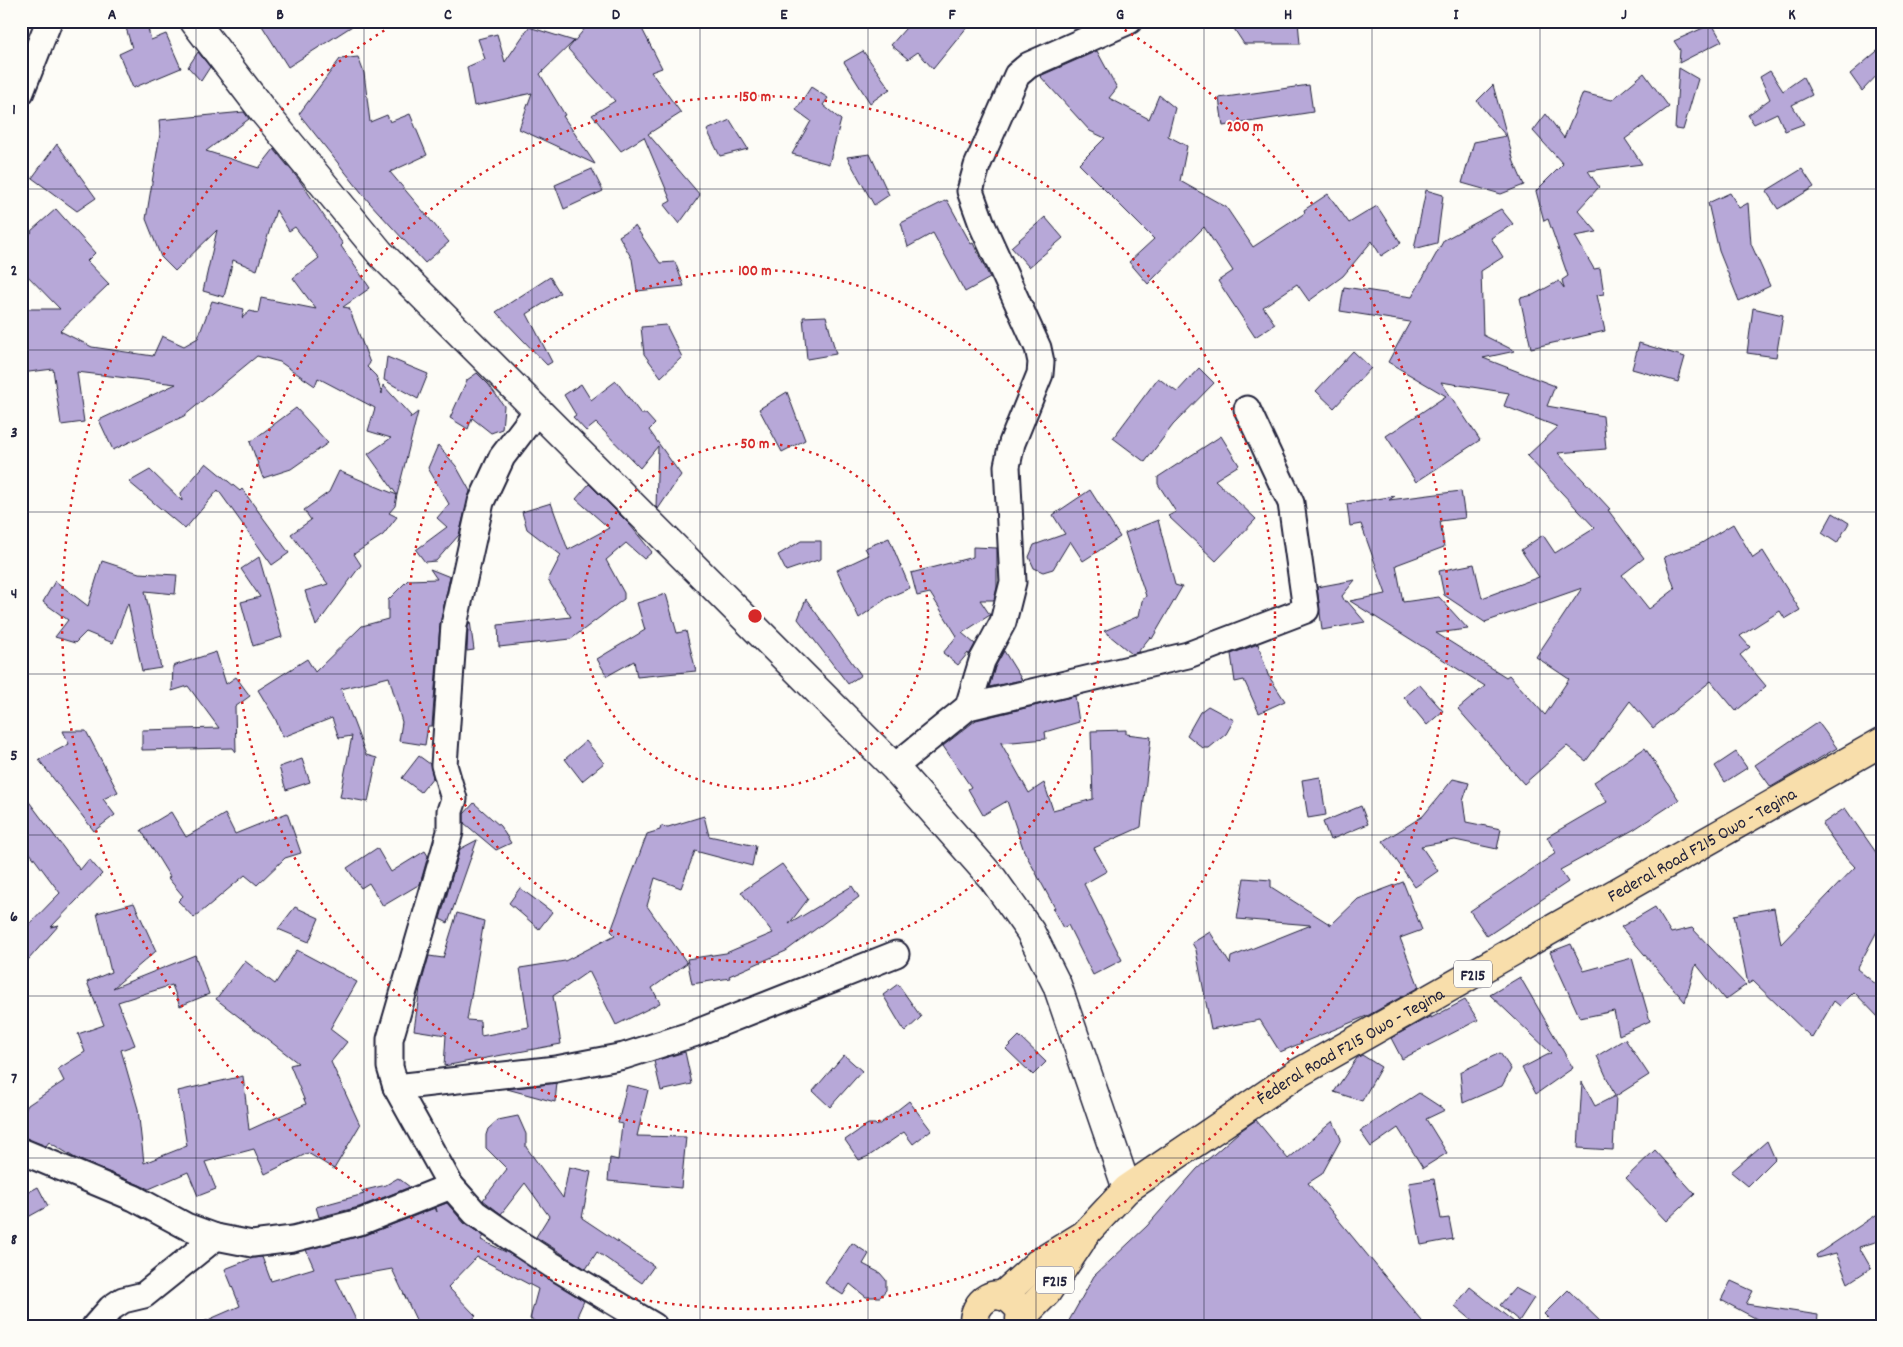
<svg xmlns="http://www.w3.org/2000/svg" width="1903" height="1347" font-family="Dekko,sans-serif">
  <rect width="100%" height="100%" fill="#fdfcf7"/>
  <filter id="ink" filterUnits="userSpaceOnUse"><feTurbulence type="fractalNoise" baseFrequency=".02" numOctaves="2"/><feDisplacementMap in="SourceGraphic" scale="10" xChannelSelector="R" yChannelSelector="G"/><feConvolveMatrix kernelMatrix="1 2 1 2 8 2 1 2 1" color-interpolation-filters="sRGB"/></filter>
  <g filter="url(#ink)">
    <!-- building -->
    <g fill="#b7a8d8" stroke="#22223b">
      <path d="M124,21H146L151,40L166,34L181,68L133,88L119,54L132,48Z"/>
      <path d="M259,21H360L288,67Z"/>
      <path d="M591,21H638L662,68L651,72L681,113L648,134L700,195L679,224L664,205L671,201L644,137L621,151L592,115L615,101L568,49Z"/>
      <path d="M912,21H972L933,69L918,52L908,59L891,45Z"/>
      <path d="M1229,21H1298L1300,44H1244Z"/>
      <path d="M1712,24L1722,41L1679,63L1680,50L1674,41Z"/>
      <path d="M529,27L574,41L540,74L565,115L563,116L595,164L519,129L532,93L474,106L467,67L485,59L478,39L497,34L505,62Z"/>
      <path d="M1882,47V70L1862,91L1850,74Z"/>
      <path d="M863,51L890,89L870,103L844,62Z"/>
      <path d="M1097,51L1117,88L1109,98L1149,119L1159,95L1175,108L1168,136L1187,146L1180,181L1226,207L1253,247L1305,213L1304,210L1328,194L1349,223L1377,206L1401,243L1381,256L1372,241L1343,276L1309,301L1297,284L1263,307L1275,324L1255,337L1218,281L1233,271L1204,227L1148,284L1129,262L1154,239L1079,164L1105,138L1090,131L1040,76Z"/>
      <path d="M198,52L210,67L201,81L188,67Z"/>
      <path d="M358,57L364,73L370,122L387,115L390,122L410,114L427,155L390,172L449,242L425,263L369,202L299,114L340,59Z"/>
      <path d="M1679,68L1698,79L1683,130L1675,129Z"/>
      <path d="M1770,71L1783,91L1803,77L1812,95L1792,105L1804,124L1785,131L1777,113L1754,124L1748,115L1770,99L1760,77Z"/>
      <path d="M1644,73L1669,107L1625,139L1642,164L1588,171L1599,187L1578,210L1597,232L1575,236L1594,269L1600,268L1604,294L1597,295L1605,331L1531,348L1520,298L1533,295L1559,281L1564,288L1562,280L1568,276L1548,219L1544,221L1536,191L1563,164L1533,131L1546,114L1564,138L1583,93L1612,100Z"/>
      <path d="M1309,85L1313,112L1223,126L1219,98Z"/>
      <path d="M1493,85L1514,162L1524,185L1501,194L1462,183L1474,142L1506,136L1477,101Z"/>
      <path d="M811,87L828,98L823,105L841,120L829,164L792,154L811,121L796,110Z"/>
      <path d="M244,112L249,119L206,151L259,168L274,149L300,181L343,244L341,246L370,288L343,307L349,308L370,363L367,367L376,376L382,394L383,385L411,416L410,418L418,412L397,495L368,454L391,438L368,431L375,408L318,378L315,386L280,362L257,356L184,416L113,450L99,420L176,384L77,372L84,422L61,425L53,369L21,373V309H60L21,269V243L32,232L31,231L56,209L95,253L87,261L109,284L60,331L92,347L153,356L162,336L184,346L198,338L212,301L244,309L242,318L250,311L258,313L261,298L316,309L293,278L319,258L295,227L289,231L276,210L257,270L233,260L224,297L203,291L217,230L175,271L161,257L146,219L160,134L159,120Z"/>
      <path d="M730,120L748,149L720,156L707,130Z"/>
      <path d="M57,144L96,198L77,211L32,178Z"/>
      <path d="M870,154L889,195L874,205L847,157Z"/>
      <path d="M592,169L603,191L564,209L555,185Z"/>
      <path d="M1802,169L1814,187L1778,209L1766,191Z"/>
      <path d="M1426,190L1443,195L1437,243L1414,249Z"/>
      <path d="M1730,193L1739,208L1748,203L1751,244L1770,286L1739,301L1719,251L1708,203Z"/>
      <path d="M947,200L971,244L973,243L990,278L965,292L933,233L908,247L901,223Z"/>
      <path d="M1501,209L1513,224L1491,238L1503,257L1481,271L1483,335L1515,351L1483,358L1555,386L1547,406L1603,416L1606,449L1558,453L1610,509L1608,510L1644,558L1622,575L1649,609L1675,589L1664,557L1700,544L1733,524L1753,558L1763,551L1800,610L1785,619L1780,611L1740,636L1750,647L1740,655L1766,686L1736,711L1711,681L1653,728L1630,701L1586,761L1567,746L1524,784L1458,709L1485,686L1350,601L1386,594L1361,524L1350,526L1347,504L1395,496L1389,500L1461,491L1465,518L1440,521L1444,547L1396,565L1403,602L1439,597L1468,629L1436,633L1506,677L1509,675L1545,715L1569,679L1536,657L1582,588L1485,622L1486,623L1444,595L1439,571L1474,564L1482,598L1539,577L1521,550L1543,535L1555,553L1595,528L1527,456L1558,427L1504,406L1509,393L1441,382L1480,440L1416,482L1386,436L1446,396L1388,362L1410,322L1340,311L1344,287L1412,297L1444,240Z"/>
      <path d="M1045,217L1063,238L1029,267L1011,247Z"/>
      <path d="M635,226L660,263L675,262L684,286L637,291L632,259L619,236Z"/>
      <path d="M550,277L560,293L527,314L552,362L547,365L496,312Z"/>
      <path d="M1753,308L1783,315L1776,357L1747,353Z"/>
      <path d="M826,316L836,354L807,359L803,317Z"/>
      <path d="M666,325L682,357L661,377L644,354L641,327Z"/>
      <path d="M1639,343L1685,357L1678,382L1632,369Z"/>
      <path d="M1353,351L1371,368L1334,408L1316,391Z"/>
      <path d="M387,357L428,374L418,399L384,380Z"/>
      <path d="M1199,368L1214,383L1173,425L1145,462L1113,438L1158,378L1177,392Z"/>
      <path d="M477,373L489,385L504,406L502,429L491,433L472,418L468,429L450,418L467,380Z"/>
      <path d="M616,381L641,414H646L655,424L649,430L681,475L658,509L656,507L658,446L640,468L596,423L586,431L573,417L576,415L564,395L581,384L591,400Z"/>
      <path d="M787,392L805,440L782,452L759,409Z"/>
      <path d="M296,408L328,443L291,469L263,478L250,442Z"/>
      <path d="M1221,436L1239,465L1215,480L1256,519L1216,561L1168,516L1176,512L1158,484V477Z"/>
      <path d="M438,445L456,466L470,491L459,535L436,561L425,562L416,550L447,527L437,518L449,504L428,468Z"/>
      <path d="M206,463L240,491L242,489L289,553L272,565L218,490L185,529L129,482L150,470L182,501L181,493Z"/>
      <path d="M339,471L397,495L395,506L389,513L397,517L383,535L354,554L361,565L316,626L305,591L328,584L291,534L311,520L304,510L329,492Z"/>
      <path d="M589,484L630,525L652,552L644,559L626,543L606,560L624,593V599L571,639L499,647L498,625L571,617L548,580L561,555L527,529L522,512L551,503L568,550L609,528L576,499Z"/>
      <path d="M1090,490L1120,537L1083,561L1070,541L1053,569L1043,572L1034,568L1029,557L1034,545L1065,534L1053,515Z"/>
      <path d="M1833,513L1849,523L1837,543L1822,533Z"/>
      <path d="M1158,520L1175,585L1182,587L1152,639L1150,637L1138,652L1132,654L1104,631L1139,616L1142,601L1146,596L1125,533Z"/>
      <path d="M889,538L910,588L887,598L859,618L837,570L869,555L865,548Z"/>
      <path d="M801,541H821V559L786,571L778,555Z"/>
      <path d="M973,547L997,548V587L994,600H980L990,615L962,633L975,644L969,655L968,653L958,665L943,653L957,636L930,593L917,596L911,573L973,557Z"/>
      <path d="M259,557L282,637L253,646L241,602L260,597L241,569Z"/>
      <path d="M102,561L139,573L177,575L175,594L145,591L161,668L142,671L128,603L113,643L86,632L75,643L55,637L68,620L43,602L55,581L88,606Z"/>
      <path d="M430,569L450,577L440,624L432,726H428L425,745L399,741L402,722L389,677L341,689L366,755L377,758L368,802L340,797L352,736L339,738L332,718L283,737L275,718L258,690L307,659L315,672L362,626L388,619V600L408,580L437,579Z"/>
      <path d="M1355,580L1342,596L1345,602L1347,601L1365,622L1322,630L1317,587Z"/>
      <path d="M666,594L677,633L686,631L696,671L637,677L634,661L607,676L597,659L645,630L637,603Z"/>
      <path d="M806,599L861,675L848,684L798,619Z"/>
      <path d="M470,621L474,650L467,651L468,627Z"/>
      <path d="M1258,644L1268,675L1285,701L1259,713L1244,680L1235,682L1231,654Z"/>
      <path d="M1004,651L1022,680L989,687L995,667Z"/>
      <path d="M216,652L226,684L236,677L250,696L235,707L236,752L233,748L142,750V730L219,728L188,686L172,691L173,666Z"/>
      <path d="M1419,684L1443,711L1427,725L1404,697Z"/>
      <path d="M1075,696L1079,722L1045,732L1046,739L1001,743L1029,793L1044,783L1053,810L1093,799L1091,731L1126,730V734L1151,737L1141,827L1094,848L1107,871L1084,884L1122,960L1093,975L1068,925L1063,928L1053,909L1055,908L1024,851L1007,801L983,815L968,789L971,787L943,746L976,720Z"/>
      <path d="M1208,706L1234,720L1226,734L1209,748H1203L1187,735L1200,712Z"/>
      <path d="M1818,722L1837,748L1771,787L1755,765Z"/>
      <path d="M63,731H86L118,792L103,799L115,815L94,831L39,760L69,744Z"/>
      <path d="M586,741L604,763L582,781L565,759Z"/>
      <path d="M1645,748L1679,800L1633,830L1560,870L1568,882L1487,936L1470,911L1556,853L1547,837L1607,802L1594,782Z"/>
      <path d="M1736,752L1747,768L1725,782L1715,766Z"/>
      <path d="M419,756L430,764L433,777L421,792L402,778Z"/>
      <path d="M302,759L310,782L286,790L279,767Z"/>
      <path d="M1320,777L1326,815L1308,818L1302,780Z"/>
      <path d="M1453,779L1469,783L1463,801L1466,822L1501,829L1497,849L1455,840L1421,846L1438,871L1415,887L1383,841L1423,816Z"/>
      <path d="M21,791L80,870L89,859L102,874L51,927L59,925L21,968V933L60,893L21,841Z"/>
      <path d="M474,803L500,826L511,843L496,850L464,823V814Z"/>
      <path d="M1361,806L1368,824L1330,840L1323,822Z"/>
      <path d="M1845,808L1882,861V922L1857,969L1882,989V1021L1854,992L1840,1006L1834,1001L1812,1038L1753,981L1748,984L1734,915L1774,908L1781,944L1855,867L1843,854L1822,824Z"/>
      <path d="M171,812L186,837L225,814L235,834L287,813L301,853L285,858L257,885L245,875L194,918L178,901L183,896L168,878L170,877L141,830Z"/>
      <path d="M704,816L709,836L756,846L752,866L695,851L681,888L655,878L647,906L687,963L652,988L660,1003L616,1025L589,971L553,996L561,1044L444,1066L446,1035L414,1030L420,988L429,956L443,958L457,913L484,921L467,1020L480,1021L481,1036L529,1027L520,968L565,961L615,935L611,931L647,834L660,830L661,826L668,827Z"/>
      <path d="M477,840L448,923L440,919L460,849Z"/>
      <path d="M377,848L391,872L425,851L428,856L420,884L383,906L369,883L361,888L347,868Z"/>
      <path d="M782,864L808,899L789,924L852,886L859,897L786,951L729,976L730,978L692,984L687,959L726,953L773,933L741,892Z"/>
      <path d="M1244,878L1271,880V887L1331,925L1358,899L1403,882L1422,930L1400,938L1419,987L1369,1015L1280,1052L1260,1020L1211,1029L1196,950L1192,943L1210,932L1230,964L1231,957L1311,925L1237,919Z"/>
      <path d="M520,888L552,912L539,929L509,903Z"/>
      <path d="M134,903L156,951L113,988L195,955L209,994L180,1006L172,985L118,1002L135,1045L121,1050L138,1109L144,1163L187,1146L178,1091L243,1076L249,1130L306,1104L290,1065L298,1063L216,999L245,961L275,984L297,950L357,982L330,1029L347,1042L331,1062L360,1125L334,1169L308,1153L265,1174L254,1149L205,1162L216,1189L198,1196L188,1172L149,1189L75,1158L49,1142L46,1146L21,1137V1117L28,1105L64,1081L58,1069L85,1052L78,1034L104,1025L87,982L111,972L97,913Z"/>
      <path d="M295,907L319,918L309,942L278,929Z"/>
      <path d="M1655,907L1671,933L1692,928L1746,985L1725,1000L1696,964L1685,1002L1621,927Z"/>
      <path d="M1571,944L1584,971L1632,958L1650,1021L1619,1035L1614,1011L1580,1018L1550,952Z"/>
      <path d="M1520,977L1573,1068L1536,1094L1522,1068L1551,1053L1490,995Z"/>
      <path d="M898,984L921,1017L905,1032L883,995Z"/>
      <path d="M1465,1000L1478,1020L1402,1059L1391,1038L1431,1016V1018Z"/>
      <path d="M1019,1036L1046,1062L1033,1075L1006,1049Z"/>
      <path d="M1625,1039L1649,1075L1616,1096L1613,1150L1578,1148L1582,1082L1595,1106L1615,1096L1597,1056Z"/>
      <path d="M685,1052L692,1084L661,1091L654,1061Z"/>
      <path d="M1500,1053L1511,1069L1502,1086L1463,1103L1460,1072Z"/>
      <path d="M844,1055L862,1071L830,1107L813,1091Z"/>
      <path d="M1362,1055L1381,1067L1362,1101L1334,1092L1357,1058Z"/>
      <path d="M557,1083L555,1102L507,1089Z"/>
      <path d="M627,1085L648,1090L637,1136L686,1137L681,1188L608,1181L610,1158L618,1160L622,1124L618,1123Z"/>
      <path d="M1419,1093L1445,1110L1426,1119L1447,1153L1423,1168L1398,1128L1371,1147L1360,1131Z"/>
      <path d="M909,1101L931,1130L913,1144L904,1132L869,1156L859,1160L845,1140L868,1124H875L877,1126Z"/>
      <path d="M518,1116L526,1134V1147L563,1198L569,1167L591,1172L582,1218L654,1266L642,1283L597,1252L586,1269L536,1237L549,1216L525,1183L501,1214L483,1200L507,1169L486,1148V1135L488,1129L498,1120Z"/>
      <path d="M1256,1120L1288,1159L1333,1121L1341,1139L1322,1174L1308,1183L1426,1326H1066L1094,1276L1147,1226L1197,1169L1239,1132Z"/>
      <path d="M1767,1141L1775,1159L1748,1186L1731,1172Z"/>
      <path d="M1655,1150L1695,1194L1666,1221L1626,1178Z"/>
      <path d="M398,1178L410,1187L359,1207L319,1217L316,1207L364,1194L361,1191L386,1185Z"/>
      <path d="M1434,1179L1441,1219L1449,1218L1453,1239L1421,1245L1409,1183Z"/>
      <path d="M38,1187L48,1206L21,1221V1196Z"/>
      <path d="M447,1203L464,1223L484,1236L481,1240L510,1254L584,1301L578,1314L581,1326H544L530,1319L538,1289L477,1257L448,1287L476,1316L465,1326H419L392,1269L336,1279L359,1326H194L240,1306L225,1269L253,1258L262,1257L271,1281L314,1268L306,1250L368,1234L435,1208L437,1212L436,1207Z"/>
      <path d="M1882,1211V1240L1859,1247L1871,1268L1848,1283L1836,1253L1817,1258L1816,1255Z"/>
      <path d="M852,1243L869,1254L863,1264L880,1273L886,1280V1290L880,1297H866L850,1284L843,1295L825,1283Z"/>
      <path d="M1731,1281L1753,1291L1746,1304L1818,1315L1817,1326H1770L1721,1300Z"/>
      <path d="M1470,1287L1519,1326H1479L1455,1306Z"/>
      <path d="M1515,1288L1534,1298L1519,1321L1500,1305Z"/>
      <path d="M1568,1290L1605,1326H1556L1544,1314Z"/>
    </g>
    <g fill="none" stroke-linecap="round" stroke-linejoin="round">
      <!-- minor casing -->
      <g stroke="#22223b" stroke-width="29">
        <g id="minor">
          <path d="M21,92L49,21"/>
          <path d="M537,411L502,457L481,502L454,625L444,765L454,799L450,811V832L390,1039V1067L396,1087L451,1186L475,1213L511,1238L552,1265L654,1326"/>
          <path d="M968,707L1188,655L1306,610L1291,503L1247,409"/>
          <path d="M894,767L968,707L982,661L1003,622L1013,582L1007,466L1012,443L1040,374L1041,362L1038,348L983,227L970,191L977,166L1017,75L1029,65L1129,21"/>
          <path d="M396,1087L556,1069L624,1056L693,1034L896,954"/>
          <path d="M21,1151L134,1198L186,1226L216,1237L252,1244L293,1239L363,1221L451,1186"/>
          <path d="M95,1326L111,1308L123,1300L144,1295L216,1237"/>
        </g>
      </g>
      <!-- secondary casing -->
      <g stroke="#22223b" stroke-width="31">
        <path id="secondary" d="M194,21L263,111L380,253L894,767L993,879L1030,931L1057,985L1127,1189"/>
      </g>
      <!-- primary casing -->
      <g stroke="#22223b" stroke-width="31">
        <g id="primary">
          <path id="s1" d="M1002,1296L1037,1264L1084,1235L1127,1189L1295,1075L1882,742"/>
          <path d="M1020,1319L1047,1292L1081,1241"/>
          <path d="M974,1326C972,1300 998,1284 1016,1305"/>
        </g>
      </g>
      <!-- minor -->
      <use href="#minor" stroke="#fdfcf7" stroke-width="25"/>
      <!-- secondary -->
      <use href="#secondary" stroke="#fdfcf7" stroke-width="28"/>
      <!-- primary -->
      <use href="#primary" stroke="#f8deab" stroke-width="28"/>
    </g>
  </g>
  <!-- grid -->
  <path fill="none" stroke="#22223b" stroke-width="1" stroke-opacity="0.55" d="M196,21V1326M364,21V1326M532,21V1326M700,21V1326M868,21V1326M1036,21V1326M1204,21V1326M1372,21V1326M1540,21V1326M1708,21V1326M21,189H1882M21,350H1882M21,512H1882M21,674H1882M21,835H1882M21,996H1882M21,1158H1882"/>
  <!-- distance rings -->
  <g fill="none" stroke="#d62828" stroke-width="2.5" stroke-dasharray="2.5 5">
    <circle cx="755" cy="616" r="173"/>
    <circle cx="755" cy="616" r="346"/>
    <circle cx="755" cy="616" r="520"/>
    <path d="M1112 22A693 693 0 1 1 398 22"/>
  </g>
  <g text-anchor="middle" stroke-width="4" stroke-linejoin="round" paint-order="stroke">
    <!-- shield labels -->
    <g fill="#fdfcf7" stroke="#646373" stroke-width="1">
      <rect x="1454" y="960.5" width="38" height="27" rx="4"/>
      <rect x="1036" y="1266.5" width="38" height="27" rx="4"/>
    </g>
    <g font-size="16" font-weight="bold" fill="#22223b">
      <text x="1473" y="980">F215</text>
      <text x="1055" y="1286">F215</text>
    </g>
    <!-- street labels -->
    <g font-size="18" fill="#22223b" stroke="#fdfcf7">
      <text dy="6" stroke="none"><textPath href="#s1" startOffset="836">Federal Road F215 Owo - Tegina</textPath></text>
      <text dy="6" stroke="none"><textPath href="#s1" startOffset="431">Federal Road F215 Owo - Tegina</textPath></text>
    </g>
  </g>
  <circle cx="755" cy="616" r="8" fill="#d62828" stroke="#fdfcf7" stroke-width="2.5"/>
  <g font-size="15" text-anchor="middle" font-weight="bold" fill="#d62828" stroke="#fdfcf7" stroke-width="4" stroke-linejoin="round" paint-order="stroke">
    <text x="755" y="101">150 m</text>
    <text x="1245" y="131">200 m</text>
    <text x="755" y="275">100 m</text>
    <text x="755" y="448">50 m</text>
  </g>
  <!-- margin -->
  <rect width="1903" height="1347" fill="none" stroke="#fdfcf7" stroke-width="55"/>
  <rect x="28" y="28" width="1848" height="1292" fill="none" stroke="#22223b" stroke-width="2"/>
  <g font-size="16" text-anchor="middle" font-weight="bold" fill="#22223b">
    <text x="112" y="19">A</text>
    <text x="280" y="19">B</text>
    <text x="448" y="19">C</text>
    <text x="616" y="19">D</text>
    <text x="784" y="19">E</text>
    <text x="952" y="19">F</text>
    <text x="1120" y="19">G</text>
    <text x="1288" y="19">H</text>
    <text x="1456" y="19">I</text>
    <text x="1624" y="19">J</text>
    <text x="1792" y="19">K</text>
    <text x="14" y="114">1</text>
    <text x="14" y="275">2</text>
    <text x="14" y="437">3</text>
    <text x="14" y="598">4</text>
    <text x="14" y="760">5</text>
    <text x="14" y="921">6</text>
    <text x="14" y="1083">7</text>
    <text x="14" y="1244">8</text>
  </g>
</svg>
